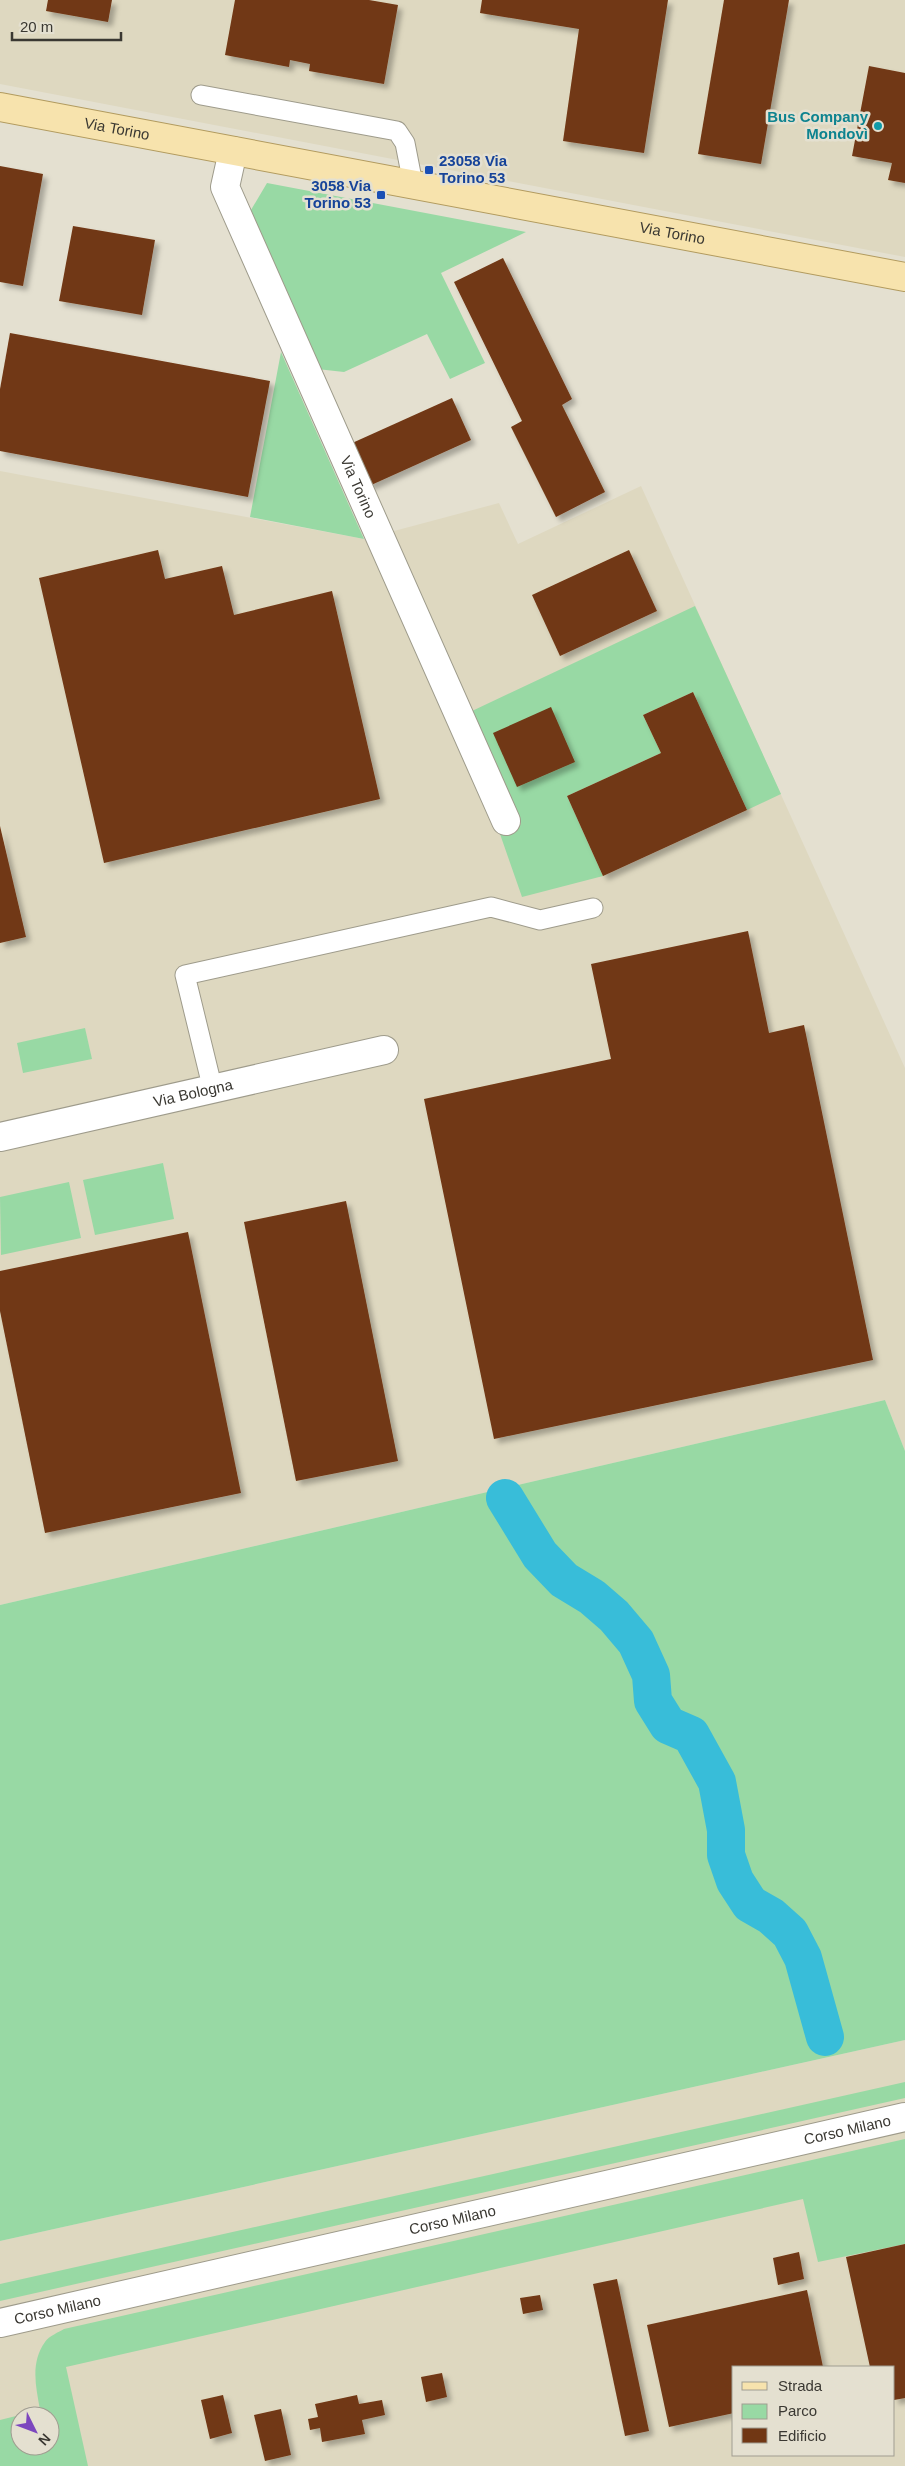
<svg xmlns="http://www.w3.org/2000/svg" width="905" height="2466" font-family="Helvetica,sans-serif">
  <defs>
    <filter id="shadow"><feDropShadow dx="4.5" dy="4.5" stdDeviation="2.5" flood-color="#0004"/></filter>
  </defs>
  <rect width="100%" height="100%" fill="#e4e0d0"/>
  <!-- built -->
  <g fill="#ded8c0" fill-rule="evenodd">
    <path d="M0,0H905V257L0,84Z"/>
    <path d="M0,471L364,539L499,503L518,544L641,486L905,1068V1451L885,1400L0,1605Z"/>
    <path d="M905,2040V2466H0V2241ZM734,2367H894V2455H734ZM20,2416H50V2446H20Z"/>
  </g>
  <!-- green -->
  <g fill="#98d9a4" fill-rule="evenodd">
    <path d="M267,183L526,232L441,273L485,363L450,379L427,334L344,372L317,369L248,215Z"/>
    <path d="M281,352L364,539L250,517Z"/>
    <path d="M695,606L781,794L747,810L693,692L643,715L661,753L567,796L603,876L522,897L500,834L521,824L472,711Z"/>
    <path d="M85,1028L92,1059L23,1073L17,1043Z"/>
    <path d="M163,1163L174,1219L95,1235L83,1180Z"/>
    <path d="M69,1182L81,1238L1,1255L0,1197Z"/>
    <path d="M885,1400L905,1451V2040L0,2241V1605Z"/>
    <path d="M905,2082V2098L0,2301V2284Z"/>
    <path d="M905,2139V2244L818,2262L803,2199L66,2367L88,2466H0V2420L40,2410C36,2387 30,2363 45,2342C49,2336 59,2332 64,2329ZM20,2416H50V2446H20Z"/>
  </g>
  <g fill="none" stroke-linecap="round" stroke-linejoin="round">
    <!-- canal -->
    <path stroke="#38bdd9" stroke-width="38" d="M505,1498L540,1555L564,1580L592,1597L614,1616L636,1642L651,1675L653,1701L668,1725L691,1735L717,1782L726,1830V1855L735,1881L750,1904L771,1916L790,1933L803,1958L825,2037"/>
  </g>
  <!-- building -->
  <g fill="#713714" filter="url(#shadow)">
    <path d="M48,0H112L108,22L46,11Z"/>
    <path d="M235,0H369L398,5L384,84L309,71L310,64L290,60L289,67L225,55Z"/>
    <path d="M482,0H668L644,153L563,141L579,29L480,13Z"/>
    <path d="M724,0H789L761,164L698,154Z"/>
    <path d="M869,66L905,73V183L888,180L892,163L852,156Z"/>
    <path d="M0,166L43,174L23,286L0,282Z"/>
    <path d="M73,226L155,240L142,315L59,301Z"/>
    <path d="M503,258L572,399L562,405L605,492L556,517L511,427L522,421L454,282Z"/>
    <path d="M10,333L270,381L248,497L0,451V389Z"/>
    <path d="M452,398L471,440L369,486L350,444Z"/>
    <path d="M158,550L165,579L222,566L234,615L332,591L380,799L104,863L39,578Z"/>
    <path d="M629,550L657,611L560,656L532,595Z"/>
    <path d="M693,692L747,810L603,876L567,796L661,753L643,715Z"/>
    <path d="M551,707L575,762L517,787L493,733Z"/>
    <path d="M0,826L26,937L0,943Z"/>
    <path d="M748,931L769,1033L804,1025L873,1360L494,1439L424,1099L611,1059L591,964Z"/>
    <path d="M346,1201L398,1461L296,1481L244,1222Z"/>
    <path d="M188,1232L241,1493L45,1533L0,1311V1271Z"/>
    <path d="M905,2244V2398L894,2400V2367H870L846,2257Z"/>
    <path d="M799,2252L804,2279L778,2285L773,2258Z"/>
    <path d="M617,2279L649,2431L625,2436L593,2284Z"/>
    <path d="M807,2290L823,2367H734V2413L669,2427L647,2325Z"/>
    <path d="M540,2295L543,2310L523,2314L520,2298Z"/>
    <path d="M442,2373L447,2397L426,2402L421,2377Z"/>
    <path d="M223,2395L232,2433L210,2439L201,2400Z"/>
    <path d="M357,2395L359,2404L382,2400L385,2415L362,2420L365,2434L322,2442L320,2428L310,2430L308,2419L318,2417L315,2404Z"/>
    <path d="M281,2409L291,2455L265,2461L254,2415Z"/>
  </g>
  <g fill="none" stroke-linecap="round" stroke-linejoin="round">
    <!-- service casing -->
    <g stroke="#9e9b8b" stroke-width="21">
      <g id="service">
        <path d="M201,95L397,131L405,143L413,184"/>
        <path d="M213,1090L185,975L491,907L540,920L593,908"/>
      </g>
    </g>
    <!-- minor casing -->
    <g stroke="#9e9b8b" stroke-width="30">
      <g id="minor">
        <path id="s1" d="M233,151L225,187L506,821"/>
        <path id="s2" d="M0,1137L384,1050"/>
        <path id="s3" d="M0,2323L905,2117"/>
      </g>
    </g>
    <!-- primary casing -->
    <g stroke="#b29b5f" stroke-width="30">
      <g id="primary">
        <path id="s4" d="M0,107L905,277"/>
      </g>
    </g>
    <!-- service -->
    <use href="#service" stroke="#fff" stroke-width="19"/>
    <!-- minor -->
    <use href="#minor" stroke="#fff" stroke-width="28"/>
    <!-- primary -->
    <use href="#primary" stroke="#f7e3ad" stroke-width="28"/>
  </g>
  <!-- markers -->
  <circle fill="#0f9aa8" stroke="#e4e0d0" stroke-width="2" cx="878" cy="126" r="5"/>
  <g fill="#1a4fb4" stroke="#e4e0d0" stroke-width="2">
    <rect x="424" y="165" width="10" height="10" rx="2.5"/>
    <rect x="376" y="190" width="10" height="10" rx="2.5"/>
  </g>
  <g text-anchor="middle" stroke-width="5" stroke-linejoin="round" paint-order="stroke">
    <!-- culture labels -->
    <g font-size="15" font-weight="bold" fill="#0d838f" stroke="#e4e0d0" text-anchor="end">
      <text x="868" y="122">Bus Company<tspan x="868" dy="17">Mondovì</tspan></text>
    </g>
    <!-- street labels -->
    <g font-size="15" fill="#3a3832" stroke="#e4e0d0">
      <text dy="5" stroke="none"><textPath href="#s4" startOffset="119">Via Torino</textPath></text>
      <text dy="5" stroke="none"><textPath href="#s4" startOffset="684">Via Torino</textPath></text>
      <text dy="5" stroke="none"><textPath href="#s1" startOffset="365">Via Torino</textPath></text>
      <text dy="5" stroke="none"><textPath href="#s2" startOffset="198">Via Bologna</textPath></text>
      <text dy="5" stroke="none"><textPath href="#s3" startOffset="869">Corso Milano</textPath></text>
      <text dy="5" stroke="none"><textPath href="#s3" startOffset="464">Corso Milano</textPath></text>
      <text dy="5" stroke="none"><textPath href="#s3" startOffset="59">Corso Milano</textPath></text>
    </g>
    <!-- transit labels -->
    <g font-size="15" font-weight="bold" fill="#164399" stroke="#e4e0d0" text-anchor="start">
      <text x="439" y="166">23058 Via<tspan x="439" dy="17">Torino 53</tspan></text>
      <text x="371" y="191" text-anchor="end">3058 Via<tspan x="371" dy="17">Torino 53</tspan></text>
    </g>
  </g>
  <!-- legend -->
  <rect x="732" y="2366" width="162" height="90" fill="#e4e0d0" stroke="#a09d91"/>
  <rect x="742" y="2382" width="25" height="8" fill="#f7e3ad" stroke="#a09d91"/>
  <text x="778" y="2391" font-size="15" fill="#3a3832">Strada</text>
  <rect x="742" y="2404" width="25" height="15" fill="#98d9a4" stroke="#a09d91"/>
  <text x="778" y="2416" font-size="15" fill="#3a3832">Parco</text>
  <rect x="742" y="2428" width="25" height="15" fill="#713714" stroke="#a09d91"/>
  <text x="778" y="2441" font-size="15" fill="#3a3832">Edificio</text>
  <!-- north arrow -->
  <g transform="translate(35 2431) rotate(132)"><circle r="24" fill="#e4e0d0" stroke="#a09d91"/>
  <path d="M0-4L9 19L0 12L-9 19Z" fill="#7c47be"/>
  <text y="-8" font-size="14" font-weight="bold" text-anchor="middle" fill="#3a3832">N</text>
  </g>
  <!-- scale -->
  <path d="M12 32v8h109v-8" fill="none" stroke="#3a3832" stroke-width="2.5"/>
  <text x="20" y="32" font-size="15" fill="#3a3832" stroke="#e4e0d0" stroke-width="4" paint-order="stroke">20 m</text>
</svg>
